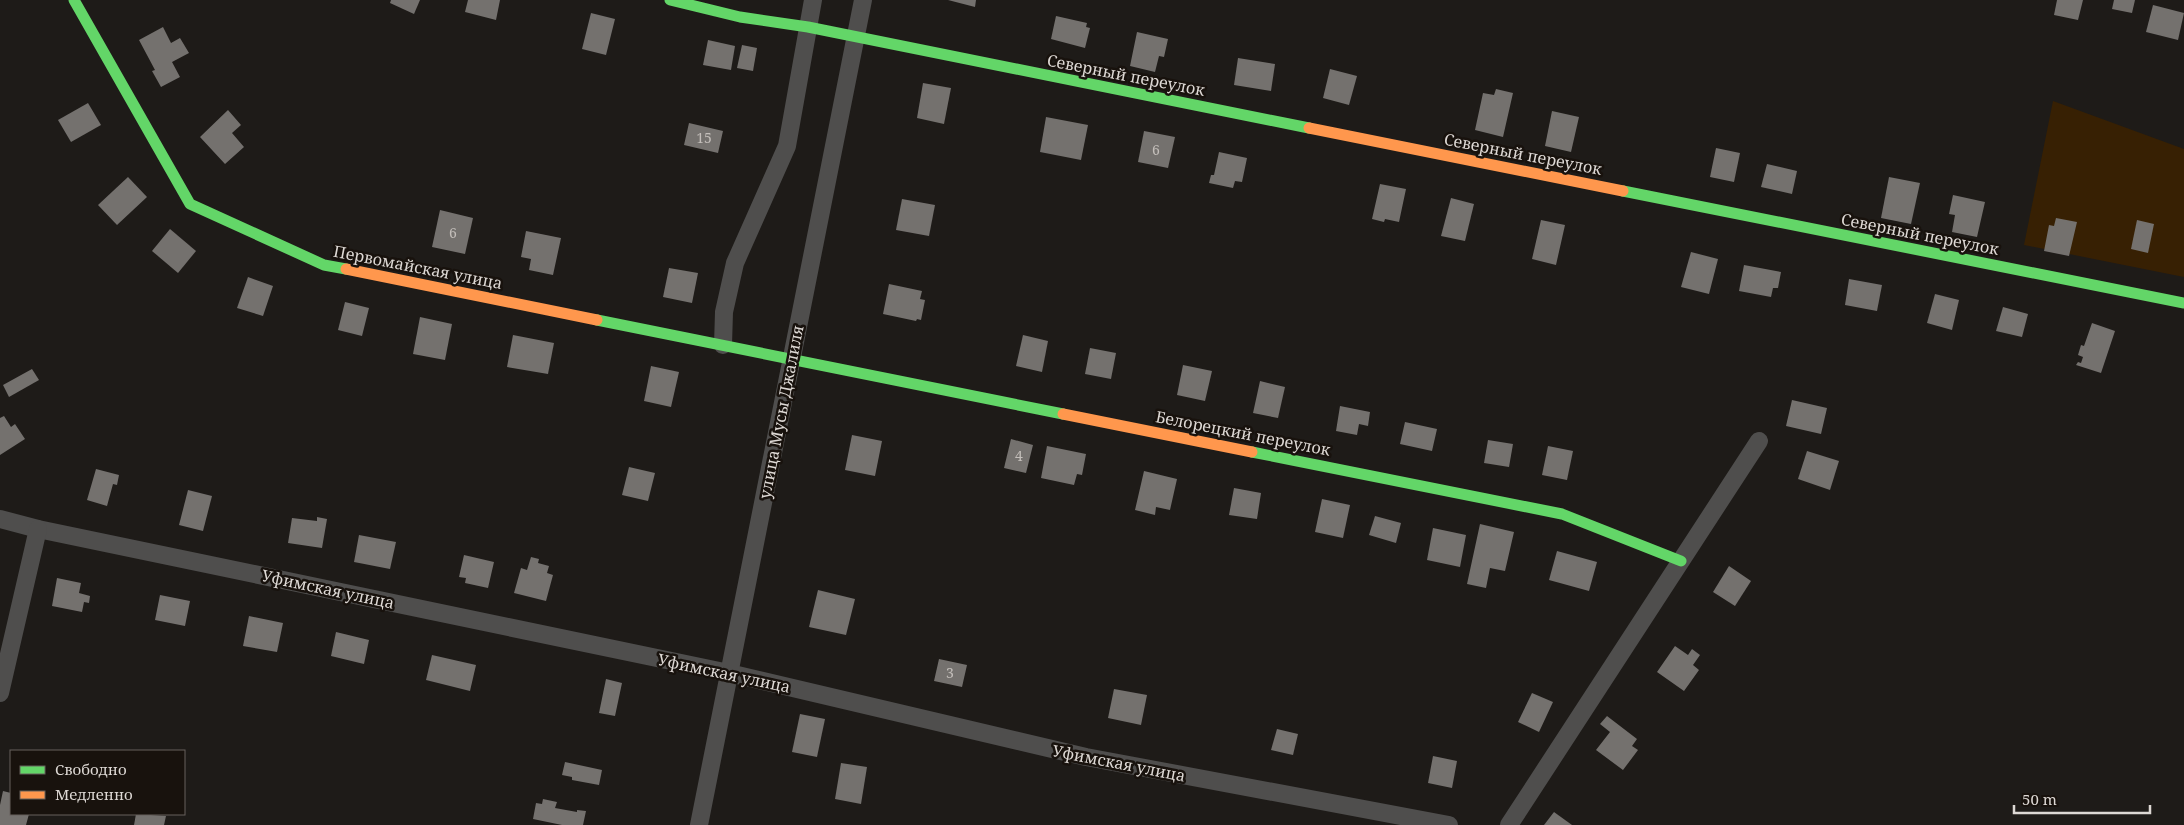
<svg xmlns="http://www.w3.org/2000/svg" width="2184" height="825" font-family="'Noto Serif',serif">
  <rect width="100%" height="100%" fill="#1e1b18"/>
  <!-- green -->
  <path fill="#372003" d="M2053,101L2184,149V277L2024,245Z"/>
  <!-- building -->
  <g fill="#74716e">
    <path d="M391,0H420L414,14L390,3Z"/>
    <path d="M468,0H500L496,20L465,12Z"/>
    <path d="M948,0H976L975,7Z"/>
    <path d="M2057,0H2083L2078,20L2054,15Z"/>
    <path d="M2114,0H2135L2132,13L2112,9Z"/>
    <path d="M2153,5L2184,13L2178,40L2146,32Z"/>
    <path d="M591,13L615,19L606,55L582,49Z"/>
    <path d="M1056,16L1087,23L1086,27L1090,28L1085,48L1051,39Z"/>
    <path d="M163,27L171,43L180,38L189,53L172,62L180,77L161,87L152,71L155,70L139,40Z"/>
    <path d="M1137,32L1168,39L1164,57L1159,56L1155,72L1130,66Z"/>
    <path d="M708,40L735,46L731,70L703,65Z"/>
    <path d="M742,45L757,48L753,71L737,68Z"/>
    <path d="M1238,58L1275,64L1271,91L1234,85Z"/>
    <path d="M1330,69L1357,76L1349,105L1323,98Z"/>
    <path d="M923,83L951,88L944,124L917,118Z"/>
    <path d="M1496,89L1513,93L1503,137L1475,130L1483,93L1494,95Z"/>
    <path d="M88,103L101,125L71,142L58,120Z"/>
    <path d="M228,110L241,125L232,133L244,147L225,164L200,137Z"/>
    <path d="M1552,111L1579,117L1571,152L1545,146Z"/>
    <path d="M1046,117L1088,125L1081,160L1040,152Z"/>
    <path d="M689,123L723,131L718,153L684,145Z"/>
    <path d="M1144,131L1175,137L1168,168L1138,162Z"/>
    <path d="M1716,148L1740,153L1734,182L1710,177Z"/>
    <path d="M1219,152L1247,158L1242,182L1235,181L1233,188L1209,183L1211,175H1214Z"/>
    <path d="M1767,164L1797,171L1792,194L1761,187Z"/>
    <path d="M128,177L147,197L117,225L98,205Z"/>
    <path d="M1889,177L1920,183L1911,224L1881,218Z"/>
    <path d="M1380,184L1406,189L1399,222L1385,219L1384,222L1372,219Z"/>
    <path d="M1953,195L1985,202L1977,237L1952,232L1955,215L1949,214Z"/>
    <path d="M1451,198L1474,204L1465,241L1441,236Z"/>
    <path d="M902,199L935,205L929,236L896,230Z"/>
    <path d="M440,210L473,218L465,254L432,247Z"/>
    <path d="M2056,218L2077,222L2069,256L2044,251L2049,225L2054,226Z"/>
    <path d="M1541,220L1565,225L1556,265L1532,259Z"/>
    <path d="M2137,220L2154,224L2148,253L2131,249Z"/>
    <path d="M170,229L196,251L178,273L152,251Z"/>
    <path d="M526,231L561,238L553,275L529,270L531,259L521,257Z"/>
    <path d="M1691,252L1718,259L1709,294L1681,287Z"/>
    <path d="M1744,265L1781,272L1778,288H1773L1771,297L1739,291Z"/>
    <path d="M669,268L698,273L692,303L663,297Z"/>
    <path d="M248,277L273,286L263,316L237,308Z"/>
    <path d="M1849,279L1882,285L1877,311L1845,305Z"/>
    <path d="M889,284L922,291L920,299L925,300L921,320L917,319L916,321L883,314Z"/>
    <path d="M1935,294L1959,300L1952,330L1927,323Z"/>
    <path d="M345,302L369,308L362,336L338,330Z"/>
    <path d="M2003,307L2028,314L2022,337L1996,331Z"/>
    <path d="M420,317L452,324L445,360L413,354Z"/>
    <path d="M2092,323L2115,331L2101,373L2076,365L2078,362L2081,363L2083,357L2078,355L2081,345L2084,346Z"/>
    <path d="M513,335L554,343L548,374L507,367Z"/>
    <path d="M1023,335L1048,341L1042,372L1016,366Z"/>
    <path d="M1090,348L1116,353L1111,379L1085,374Z"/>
    <path d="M1183,365L1212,371L1205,401L1177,395Z"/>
    <path d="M651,366L679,372L671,407L644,401Z"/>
    <path d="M32,369L39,380L9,397L3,385Z"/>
    <path d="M1260,381L1285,387L1278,418L1253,413Z"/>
    <path d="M1792,400L1827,408L1821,434L1786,426Z"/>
    <path d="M1340,406L1370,412L1368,426L1359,424L1357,435L1336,431Z"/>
    <path d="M4,416L11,427L15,424L25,439L0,455V418Z"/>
    <path d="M1405,422L1437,429L1432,451L1400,444Z"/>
    <path d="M852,435L882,441L875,476L845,470Z"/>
    <path d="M1011,439L1033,445L1026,473L1004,468Z"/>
    <path d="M1488,440L1513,444L1509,467L1484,463Z"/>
    <path d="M1047,446L1086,454L1082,475L1077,474L1074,485L1041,478Z"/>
    <path d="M1548,446L1573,451L1567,480L1542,475Z"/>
    <path d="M1807,451L1839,461L1830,490L1798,479Z"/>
    <path d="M629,467L655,473L648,501L622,495Z"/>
    <path d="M96,469L119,475L117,485L113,484L107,506L87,500Z"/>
    <path d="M1144,471L1177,479L1170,510L1156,507L1155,515L1135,510Z"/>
    <path d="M1234,488L1261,493L1257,519L1229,515Z"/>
    <path d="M188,490L212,496L203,531L179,525Z"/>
    <path d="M1322,499L1350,505L1343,538L1315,532Z"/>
    <path d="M1375,516L1401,523L1396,543L1369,535Z"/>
    <path d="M317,517L327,519L322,548L288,543L292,518L317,521Z"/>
    <path d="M1480,524L1514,532L1505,571L1490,568L1486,588L1467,584Z"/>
    <path d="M1433,528L1466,535L1460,567L1427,560Z"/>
    <path d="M359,535L396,542L390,569L354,562Z"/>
    <path d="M1557,551L1597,562L1589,591L1549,580Z"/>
    <path d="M464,555L494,562L488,588L465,583L466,578L459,577Z"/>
    <path d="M531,557L539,559L538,563L549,566L547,573L553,575L546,601L514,593L521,568L527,570Z"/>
    <path d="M1729,566L1751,581L1735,606L1713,592Z"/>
    <path d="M57,578L81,583L79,593L90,596L89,603L84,602L82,612L52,606Z"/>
    <path d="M818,590L855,599L846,635L809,627Z"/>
    <path d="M160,595L190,601L185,626L155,620Z"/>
    <path d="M249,616L283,623L277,652L243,646Z"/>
    <path d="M336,632L369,640L364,664L331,656Z"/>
    <path d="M1675,646L1688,655L1692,649L1700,655L1693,665L1699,670L1684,691L1657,672Z"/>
    <path d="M432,655L476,665L470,691L426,680Z"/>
    <path d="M939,659L967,665L962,687L934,681Z"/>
    <path d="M606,679L622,683L615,716L599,713Z"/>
    <path d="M1114,689L1147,695L1141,725L1108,718Z"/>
    <path d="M1532,693L1553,702L1539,732L1518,722Z"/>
    <path d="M800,714L825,719L817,757L792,752Z"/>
    <path d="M1607,716L1637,739L1632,746L1638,750L1623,770L1596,750L1610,732L1600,724Z"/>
    <path d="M1277,729L1298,734L1293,755L1271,750Z"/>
    <path d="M1433,756L1457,761L1452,788L1428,783Z"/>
    <path d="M565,762L602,770L599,785L572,780V777L562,775Z"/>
    <path d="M841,763L867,767L861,804L835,799Z"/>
    <path d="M3,791L11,793V814H29L26,825H0V805Z"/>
    <path d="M543,799L557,802L555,808L577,812V810L586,811L583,825H562L533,819L536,803L542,804Z"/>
    <path d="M1554,812L1572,825H1544Z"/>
    <path d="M136,814L166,816L164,825H134Z"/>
  </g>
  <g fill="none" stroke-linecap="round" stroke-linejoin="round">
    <!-- street -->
    <g stroke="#4f4e4d" stroke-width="18">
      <path d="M723,345L724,312L735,263L787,146L813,0"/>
      <path d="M0,519L38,529L729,673L1086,757L1449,825"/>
      <path d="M0,693L38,529"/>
      <path d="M699,825L863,0"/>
      <path d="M1509,825L1759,441"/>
    </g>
    <!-- fast -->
    <g stroke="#63d668" stroke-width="11">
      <path d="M74,0L190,204L324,265L346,269"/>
      <path d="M670,0L740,17L808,27L1309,128"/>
      <path d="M1623,191L2184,303"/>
      <path d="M597,320L1063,414"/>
      <path d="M1252,452L1562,514L1681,561"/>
    </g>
    <!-- slow -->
    <g stroke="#ff974d" stroke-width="11">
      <path d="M1309,128L1623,191"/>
      <path d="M346,269L597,320"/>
      <path d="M1063,414L1252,452"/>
    </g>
  </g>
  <g text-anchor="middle" stroke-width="5" stroke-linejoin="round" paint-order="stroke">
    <!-- number labels -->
    <g font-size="14" fill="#c3beba">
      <text x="704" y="143">15</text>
      <text x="1156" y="155">6</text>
      <text x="453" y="238">6</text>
      <text x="1019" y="461">4</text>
      <text x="950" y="678">3</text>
    </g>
    <!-- street labels -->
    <g font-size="16" fill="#ddd8d4" stroke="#18120d">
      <text transform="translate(1126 75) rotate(11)" y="6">Северный переулок</text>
      <text transform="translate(1523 154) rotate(11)" y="6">Северный переулок</text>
      <text transform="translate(1920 234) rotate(11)" y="6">Северный переулок</text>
      <text transform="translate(418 267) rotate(11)" y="6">Первомайская улица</text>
      <text transform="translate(781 412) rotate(-79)" y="6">улица Мусы Джалиля</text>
      <text transform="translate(1243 433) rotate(11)" y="6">Белорецкий переулок</text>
      <text transform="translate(328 589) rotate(12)" y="6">Уфимская улица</text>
      <text transform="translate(724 673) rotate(12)" y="6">Уфимская улица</text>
      <text transform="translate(1119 763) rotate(11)" y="6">Уфимская улица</text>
    </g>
  </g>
  <!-- legend -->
  <rect x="10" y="750" width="175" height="65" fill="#18120d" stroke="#67615d"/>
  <rect x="20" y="766" width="25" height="8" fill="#63d668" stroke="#67615d"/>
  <text x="55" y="775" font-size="15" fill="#ddd8d4">Свободно</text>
  <rect x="20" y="791" width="25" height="8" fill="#ff974d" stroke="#67615d"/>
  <text x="55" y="800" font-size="15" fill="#ddd8d4">Медленно</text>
  <!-- scale -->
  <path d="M2014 805v8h136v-8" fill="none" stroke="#ddd8d4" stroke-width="2.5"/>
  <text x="2022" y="805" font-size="15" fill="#ddd8d4" stroke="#18120d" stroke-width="4" paint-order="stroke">50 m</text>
</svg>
